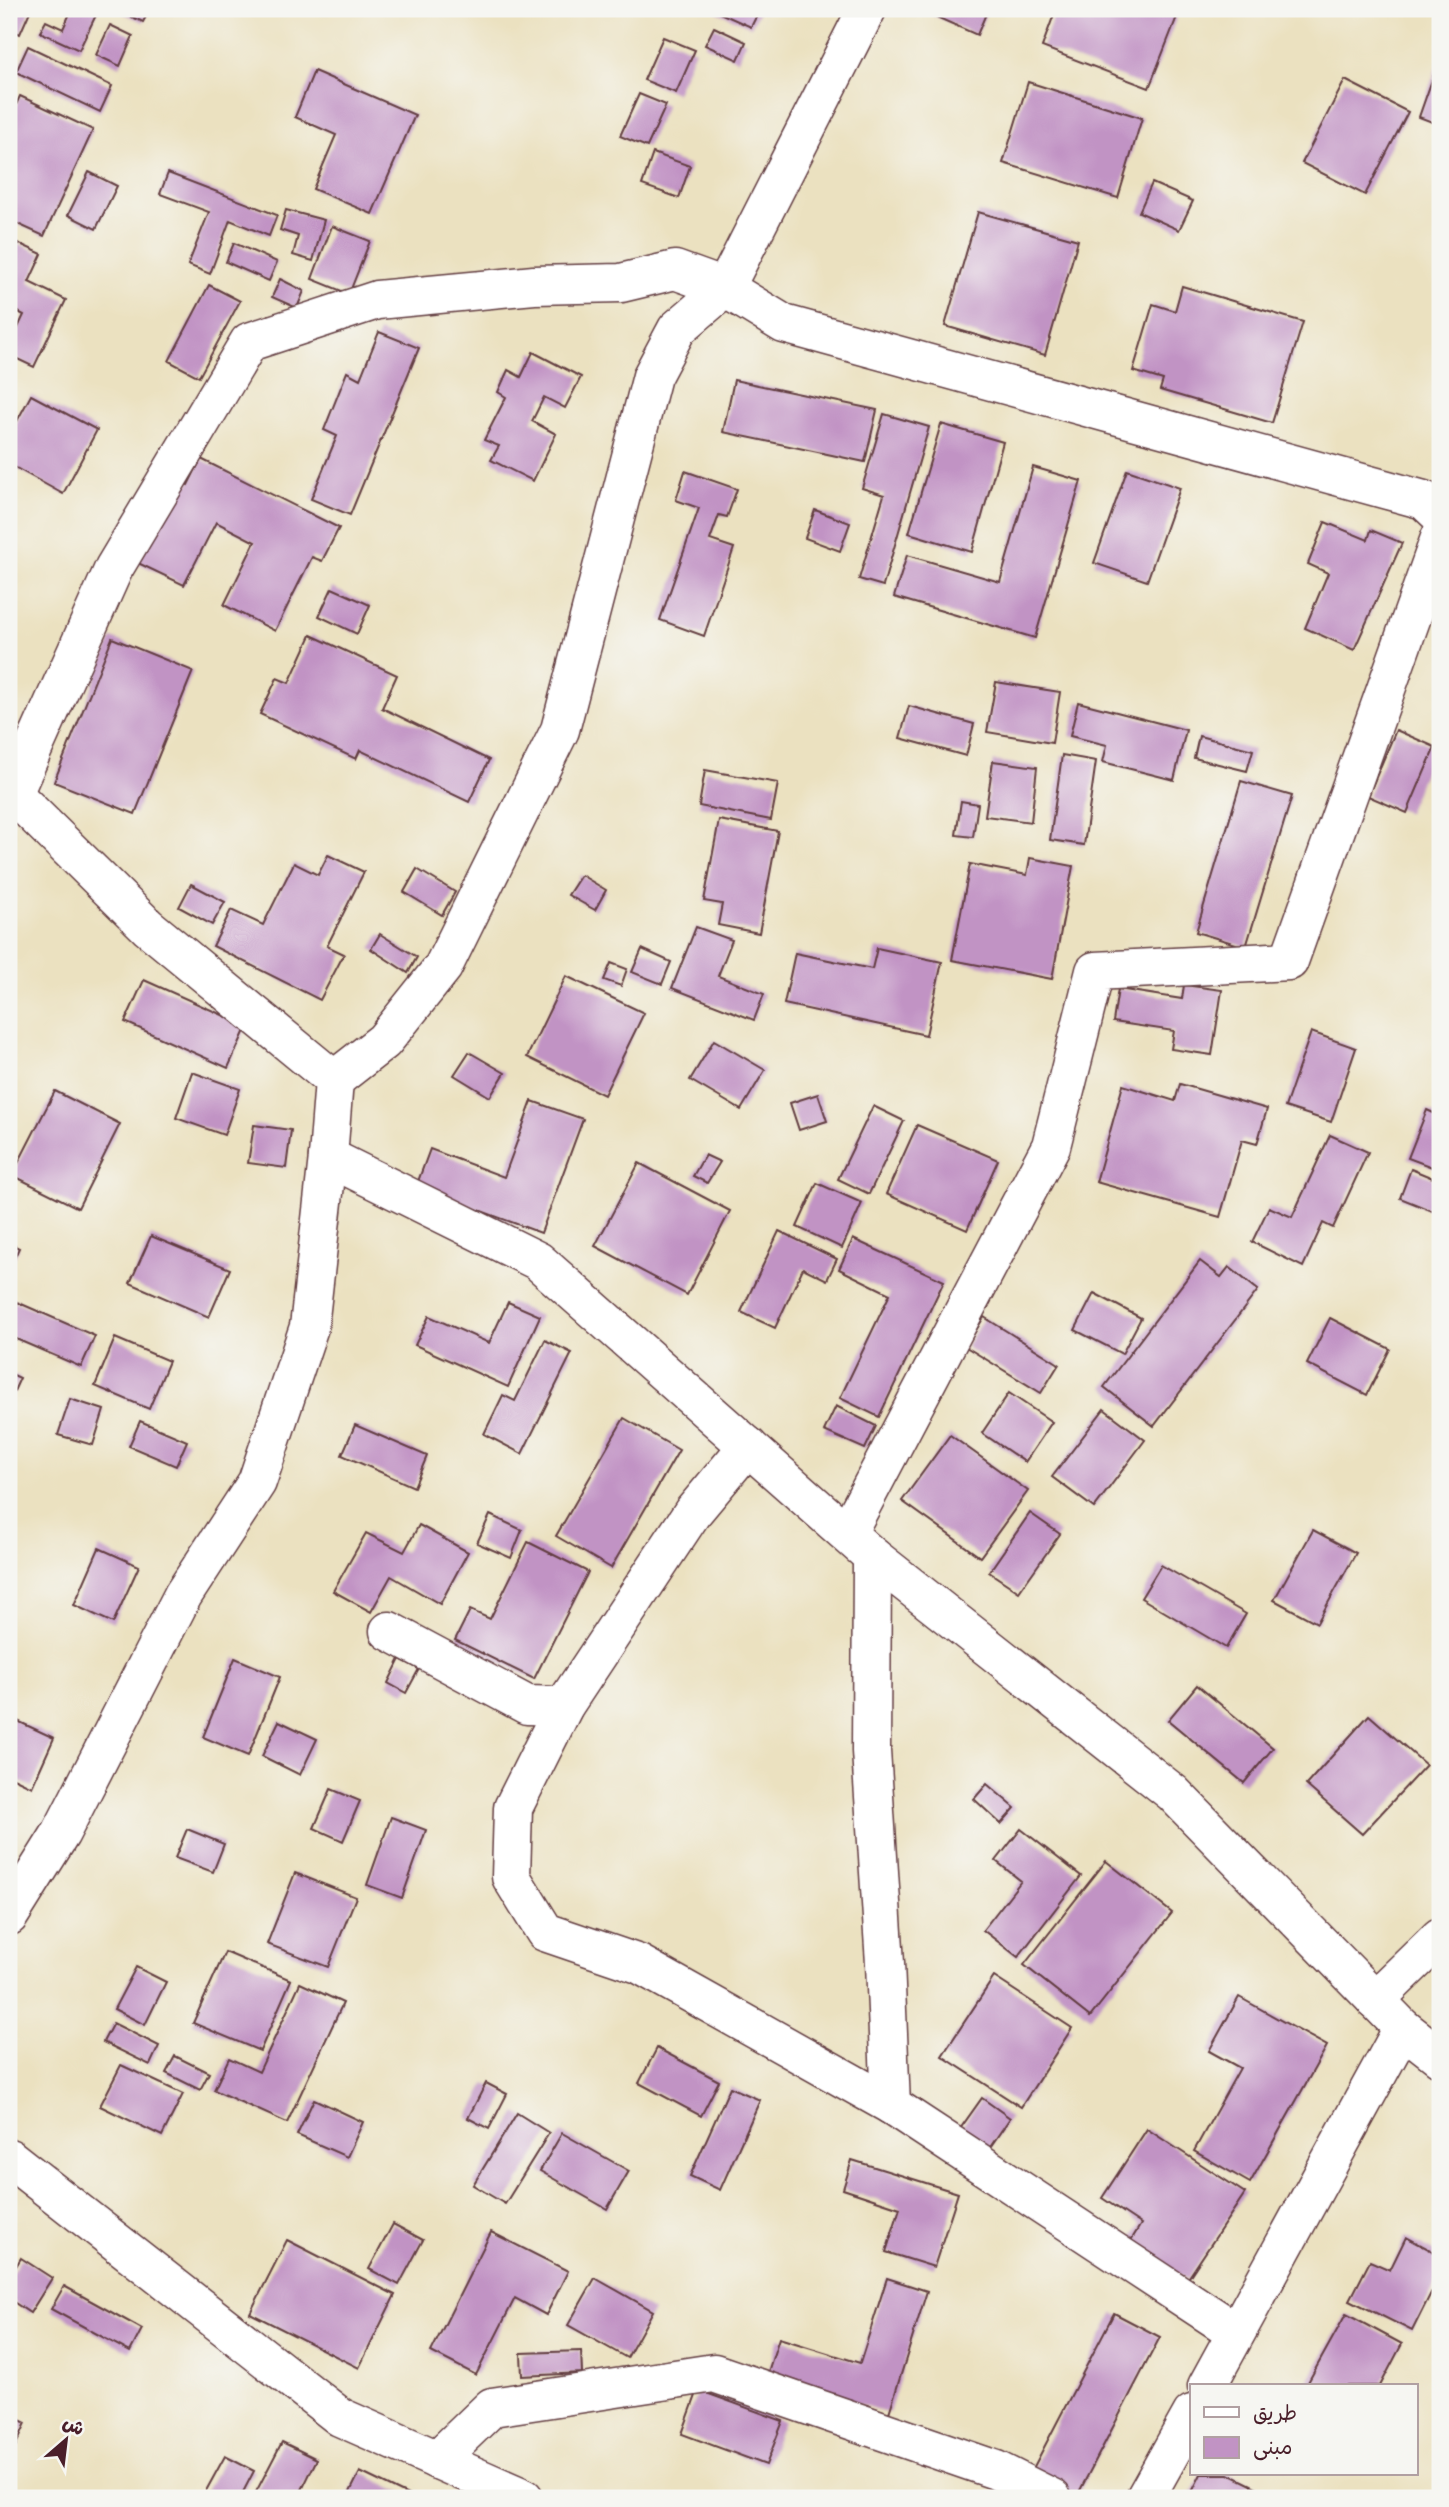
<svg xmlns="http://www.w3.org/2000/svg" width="1449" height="2507" font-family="Kalam,'Playpen Sans Arabic',sans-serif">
  <rect width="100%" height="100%" fill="#f6f6f2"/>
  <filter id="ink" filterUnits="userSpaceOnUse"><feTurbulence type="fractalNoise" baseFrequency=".0143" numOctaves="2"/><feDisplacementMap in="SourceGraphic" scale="14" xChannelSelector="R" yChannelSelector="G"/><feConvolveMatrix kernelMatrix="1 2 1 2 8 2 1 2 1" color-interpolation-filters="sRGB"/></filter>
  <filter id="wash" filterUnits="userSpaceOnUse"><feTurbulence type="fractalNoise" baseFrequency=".00686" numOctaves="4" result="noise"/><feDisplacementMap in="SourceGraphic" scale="28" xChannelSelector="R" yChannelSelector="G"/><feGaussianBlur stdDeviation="1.57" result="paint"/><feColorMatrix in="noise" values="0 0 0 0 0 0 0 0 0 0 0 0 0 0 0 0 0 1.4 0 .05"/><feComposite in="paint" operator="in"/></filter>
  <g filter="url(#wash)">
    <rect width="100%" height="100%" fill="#ebe1c0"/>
    <g id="blocks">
      <!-- building -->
      <g fill="#c193c4">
        <path d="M9,9H31L20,34L9,29Z"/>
        <path d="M72,9H99L79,50L40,32L46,21L63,29Z"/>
        <path d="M114,9H150L143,22Z"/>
        <path d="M711,9H760L751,27Z"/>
        <path d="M935,9H988L977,35L932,15Z"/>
        <path d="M1056,9H1180L1149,88L1042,47Z"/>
        <path d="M110,25L133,36L120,66L96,55Z"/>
        <path d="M714,27L746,42L738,60L705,45Z"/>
        <path d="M663,37L695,50L676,93L644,80Z"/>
        <path d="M28,46L112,86L100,112L16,72Z"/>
        <path d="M1440,57V125L1419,117Z"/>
        <path d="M314,71L415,115L372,214L313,189L336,135L295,117Z"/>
        <path d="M1345,80L1408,112L1365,195L1302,163Z"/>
        <path d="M1028,82L1142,118L1118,198L1003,163Z"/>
        <path d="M639,94L666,105L647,147L620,136Z"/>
        <path d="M20,96L93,130L44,236L9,220V120Z"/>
        <path d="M653,153L690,166L679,198L642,185Z"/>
        <path d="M89,172L117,186L96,229L68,215Z"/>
        <path d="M168,173L277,215L269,236L230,220L210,274L188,265L209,212L160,194Z"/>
        <path d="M1152,183L1193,201L1179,230L1139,212Z"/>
        <path d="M286,210L324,220L313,261L293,255L298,236L280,230Z"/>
        <path d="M978,212L1078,240L1045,355L945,326Z"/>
        <path d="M332,226L370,241L349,294L312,279Z"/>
        <path d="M9,239L42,254L29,282L66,300L34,367L9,355V347L24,315L9,307Z"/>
        <path d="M234,243L277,262L269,281L226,262Z"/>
        <path d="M280,279L304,291L297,308L272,297Z"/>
        <path d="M209,285L240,301L199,377L169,361Z"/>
        <path d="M1182,286L1303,322L1272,423L1160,390L1163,380L1133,371L1153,304L1175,311Z"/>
        <path d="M379,332L419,348L350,515L311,499L337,436L324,430L347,372L360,379Z"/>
        <path d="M533,352L581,377L565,408L544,397L532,421L556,434L533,481L491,460L499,446L484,440L506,397L498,392L508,370L521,377Z"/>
        <path d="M734,380L877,410L865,462L723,432Z"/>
        <path d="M31,395L97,430L63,494L9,464V436Z"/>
        <path d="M884,414L929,427L883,586L859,579L884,495L862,488Z"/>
        <path d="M941,424L1003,442L972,552L909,533Z"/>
        <path d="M201,459L339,528L322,561L312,557L275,631L224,605L255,542L216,522L184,585L138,563L179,481L188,485Z"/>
        <path d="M1033,467L1081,481L1035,638L894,597L907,555L1000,582Z"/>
        <path d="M1127,470L1180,488L1147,581L1094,563Z"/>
        <path d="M685,471L737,489L727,517L719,515L710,540L734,548L704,636L660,620L699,508L676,500Z"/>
        <path d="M815,510L850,523L840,551L805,538Z"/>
        <path d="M1325,522L1368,540L1371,530L1402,543L1354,650L1305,628L1328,573L1308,564Z"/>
        <path d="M332,588L370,605L357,634L319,616Z"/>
        <path d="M311,635L397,675L382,708L489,760L469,802L360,750L356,759L260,714L277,678L289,683Z"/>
        <path d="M112,638L193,671L135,814L54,782Z"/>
        <path d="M996,682L1060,692L1052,743L987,732Z"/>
        <path d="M1078,702L1186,730L1174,780L1103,762L1107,745L1070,736Z"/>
        <path d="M909,706L974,724L966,756L900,738Z"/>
        <path d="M1396,730L1435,747L1407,813L1368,796Z"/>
        <path d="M1199,736L1253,750L1247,771L1194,758Z"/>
        <path d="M1062,755L1096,761L1084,845L1050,840Z"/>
        <path d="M993,761L1037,767L1031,822L985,816Z"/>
        <path d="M705,770L778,783L771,820L699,806Z"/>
        <path d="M1241,781L1292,796L1246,947L1196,932Z"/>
        <path d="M961,801L978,804L973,837L956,835Z"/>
        <path d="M719,820L778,831L759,933L718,925L722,904L704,901Z"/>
        <path d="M328,855L364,872L327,946L344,954L320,1000L213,946L231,910L263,925L294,863L318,875Z"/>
        <path d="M1030,858L1073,866L1052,979L952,960L970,864L1027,875Z"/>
        <path d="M417,869L455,892L442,915L404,892Z"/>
        <path d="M581,875L606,890L595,910L568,895Z"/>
        <path d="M191,884L225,902L212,925L179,907Z"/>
        <path d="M696,927L732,940L718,976L764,994L754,1020L672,988Z"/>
        <path d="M380,934L417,957L408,973L371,949Z"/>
        <path d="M877,948L942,962L926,1035L784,1004L795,953L872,969Z"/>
        <path d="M642,949L671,962L662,984L632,972Z"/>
        <path d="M611,963L627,969L621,986L604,980Z"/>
        <path d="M566,976L644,1013L604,1095L527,1057Z"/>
        <path d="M144,980L247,1026L228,1068L125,1022Z"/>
        <path d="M1184,985L1222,990L1212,1055L1171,1049L1174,1031L1113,1022L1118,989L1182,999Z"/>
        <path d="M1311,1032L1356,1048L1331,1122L1285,1107Z"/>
        <path d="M714,1040L765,1070L741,1110L690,1080Z"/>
        <path d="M469,1052L505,1073L490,1097L454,1075Z"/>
        <path d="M192,1072L240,1089L224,1135L176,1118Z"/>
        <path d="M1180,1084L1267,1109L1257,1144L1242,1140L1220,1217L1096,1182L1123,1085L1175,1101Z"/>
        <path d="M55,1091L120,1124L78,1208L12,1175Z"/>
        <path d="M818,1094L827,1121L799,1130L790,1103Z"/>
        <path d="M532,1101L583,1119L541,1233L416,1187L430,1149L504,1177Z"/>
        <path d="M873,1106L904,1121L869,1194L838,1179Z"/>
        <path d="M1427,1110L1440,1116V1170L1408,1158Z"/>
        <path d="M254,1125L291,1130L286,1168L248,1163Z"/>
        <path d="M917,1125L998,1160L967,1230L886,1194Z"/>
        <path d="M1330,1135L1368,1152L1333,1228L1323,1223L1303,1267L1252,1242L1269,1207L1292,1217Z"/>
        <path d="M705,1155L720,1162L707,1183L693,1176Z"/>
        <path d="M639,1163L730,1211L687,1295L595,1246Z"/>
        <path d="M1411,1169L1440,1181V1214L1400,1198Z"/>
        <path d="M817,1183L862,1203L842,1248L797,1227Z"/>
        <path d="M779,1231L837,1259L827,1280L803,1268L775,1328L741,1312Z"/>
        <path d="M151,1236L230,1269L209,1317L130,1283Z"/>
        <path d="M853,1239L944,1281L879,1417L840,1398L890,1294L839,1269Z"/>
        <path d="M9,1243L19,1248L9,1269Z"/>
        <path d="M1200,1261L1221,1277L1229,1267L1258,1290L1154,1426L1104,1387Z"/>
        <path d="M1094,1293L1141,1318L1122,1354L1075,1330Z"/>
        <path d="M10,1299L95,1336L81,1367L9,1336Z"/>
        <path d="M508,1302L540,1316L508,1387L415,1345L429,1316L489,1343Z"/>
        <path d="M984,1317L1059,1364L1041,1393L966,1347Z"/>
        <path d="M1330,1318L1390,1349L1367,1395L1307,1364Z"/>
        <path d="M115,1338L169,1361L149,1409L95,1386Z"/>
        <path d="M545,1340L572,1353L522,1454L484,1434L503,1395L515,1401Z"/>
        <path d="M9,1373L20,1378L9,1402Z"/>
        <path d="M1009,1393L1052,1422L1025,1462L982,1433Z"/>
        <path d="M70,1399L104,1410L93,1445L58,1435Z"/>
        <path d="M836,1406L876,1426L865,1449L824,1431Z"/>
        <path d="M1104,1409L1145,1440L1094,1508L1052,1477Z"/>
        <path d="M624,1418L679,1450L611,1568L556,1536Z"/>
        <path d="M140,1421L187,1441L176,1466L129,1446Z"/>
        <path d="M355,1425L427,1456L414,1487L342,1455Z"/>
        <path d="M950,1435L1028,1491L980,1557L902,1501Z"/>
        <path d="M1030,1513L1060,1534L1019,1592L989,1572Z"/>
        <path d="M490,1515L522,1530L511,1558L477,1543Z"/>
        <path d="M419,1525L468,1552L440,1604L391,1576L371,1612L333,1591L366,1533L404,1552Z"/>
        <path d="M1313,1530L1356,1553L1317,1623L1274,1600Z"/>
        <path d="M528,1542L588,1572L534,1679L455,1640L470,1610L490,1619Z"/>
        <path d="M99,1548L139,1566L113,1623L74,1605Z"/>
        <path d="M1161,1565L1246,1614L1226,1648L1141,1598Z"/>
        <path d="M235,1658L280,1677L248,1756L203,1737Z"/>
        <path d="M400,1659L419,1669L406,1693L388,1683Z"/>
        <path d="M1197,1685L1273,1748L1244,1783L1168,1720Z"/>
        <path d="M1369,1715L1426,1765L1362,1834L1306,1785Z"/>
        <path d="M9,1717L54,1738L32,1787L9,1776Z"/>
        <path d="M279,1721L317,1739L300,1775L262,1756Z"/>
        <path d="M987,1784L1015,1808L1001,1824L974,1799Z"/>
        <path d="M331,1789L360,1801L343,1841L314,1828Z"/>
        <path d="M391,1817L426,1830L402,1898L367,1885Z"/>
        <path d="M187,1829L224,1844L213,1872L175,1858Z"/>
        <path d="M1021,1829L1081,1876L1018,1957L983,1930L1021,1881L996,1861Z"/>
        <path d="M1106,1861L1172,1913L1090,2017L1024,1965Z"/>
        <path d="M295,1873L356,1897L328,1967L267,1944Z"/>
        <path d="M225,1952L291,1980L260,2051L193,2023Z"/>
        <path d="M136,1967L166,1982L145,2025L114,2009Z"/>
        <path d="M994,1977L1072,2028L1021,2107L942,2056Z"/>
        <path d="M300,1983L343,2003L287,2123L214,2090L229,2058L259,2072Z"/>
        <path d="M1239,1997L1327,2046L1250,2183L1194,2151L1240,2068L1209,2051Z"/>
        <path d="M113,2023L159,2046L150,2065L103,2042Z"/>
        <path d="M657,2048L719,2081L701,2116L639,2083Z"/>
        <path d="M175,2056L209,2073L200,2090L166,2073Z"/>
        <path d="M121,2065L183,2094L162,2136L100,2106Z"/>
        <path d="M486,2083L507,2094L489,2129L468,2118Z"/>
        <path d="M730,2087L760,2100L720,2190L690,2176Z"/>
        <path d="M982,2098L1010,2118L984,2156L955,2136Z"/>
        <path d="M314,2099L363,2122L347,2157L297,2135Z"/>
        <path d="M517,2113L549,2133L505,2204L473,2185Z"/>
        <path d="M1147,2129L1245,2193L1187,2280L1130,2242L1141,2224L1102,2198Z"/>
        <path d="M562,2133L629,2171L607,2209L540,2171Z"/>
        <path d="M852,2160L958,2193L934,2267L886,2252L900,2208L843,2189Z"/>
        <path d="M393,2224L423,2240L399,2285L369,2269Z"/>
        <path d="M491,2232L568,2271L546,2315L515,2298L476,2375L431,2352Z"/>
        <path d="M1406,2237L1440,2255V2275L1412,2331L1350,2300L1370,2261L1390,2270Z"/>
        <path d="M287,2240L395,2295L359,2368L250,2313Z"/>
        <path d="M21,2258L52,2278L30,2313L9,2299V2278Z"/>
        <path d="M595,2278L653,2311L627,2358L568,2325Z"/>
        <path d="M887,2278L927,2291L889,2413L767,2375L779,2338L860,2363Z"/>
        <path d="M64,2286L142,2329L130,2352L51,2309Z"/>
        <path d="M1114,2313L1160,2337L1076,2498H1062L1027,2480Z"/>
        <path d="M1346,2314L1402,2344L1380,2386H1306Z"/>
        <path d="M581,2351L582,2373L522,2376L521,2353Z"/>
        <path d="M698,2390L783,2421L766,2465L682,2434Z"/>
        <path d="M9,2415L26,2423L9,2460Z"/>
        <path d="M282,2442L317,2459L298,2498H268L256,2492Z"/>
        <path d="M225,2456L254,2471L240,2498H202Z"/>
        <path d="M360,2472L414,2498H347Z"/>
        <path d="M1201,2474H1229L1278,2498H1189Z"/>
      </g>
    </g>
  </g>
  <g filter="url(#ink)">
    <use href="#blocks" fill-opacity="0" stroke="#623c41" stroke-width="2"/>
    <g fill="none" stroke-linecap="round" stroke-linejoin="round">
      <!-- minor casing -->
      <g stroke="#623c41" stroke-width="41">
        <g id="minor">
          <path d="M9,783L13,794L148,927L334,1080L328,1157L309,1327L257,1482L183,1595L61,1833L9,1916"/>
          <path d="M13,794L114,568L249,342L377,300L534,285L621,283L675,270L725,288L784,324L1424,500L1440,515"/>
          <path d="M334,1080L384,1041L443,967L560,730L652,376L677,329L725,288L867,9"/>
          <path d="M328,1157L538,1261L872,1556L1173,1793L1403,2028L1440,2057"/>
          <path d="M748,1446L692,1513L564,1706L513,1808L511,1877L545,1932L639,1964L891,2105"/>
          <path d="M847,1533L1051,1146L1095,971L1289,961L1440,538"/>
          <path d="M872,1556L871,1751L885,1963L891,2105L1236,2332"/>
          <path d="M389,1631L527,1705L564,1706"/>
          <path d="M1375,2000L1440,1937"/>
          <path d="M9,2158L340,2417L524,2498"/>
          <path d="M1207,2386L1403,2028"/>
          <path d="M437,2460L492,2407L714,2373L996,2470L1052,2498"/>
          <path d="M1145,2498L1192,2414"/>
        </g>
      </g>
      <!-- minor -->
      <use href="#minor" stroke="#fff" stroke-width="38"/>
    </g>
  </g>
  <!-- margin -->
  <rect width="1449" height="2507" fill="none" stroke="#f6f6f2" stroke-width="35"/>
  <!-- legend -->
  <rect x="1190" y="2384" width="228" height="91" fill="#f6f6f2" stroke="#b1a0a2" stroke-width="2"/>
  <rect x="1204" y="2407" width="35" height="10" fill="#ffffff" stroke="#b1a0a2" stroke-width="2"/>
  <text x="1253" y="2420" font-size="21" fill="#4a1f2b">طريق</text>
  <rect x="1204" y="2437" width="35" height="21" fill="#c193c4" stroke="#b1a0a2" stroke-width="2"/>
  <text x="1253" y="2454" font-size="21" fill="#4a1f2b">مبنى</text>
  <!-- north arrow -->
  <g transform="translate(66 2440) rotate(28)" stroke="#f6f6f2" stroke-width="5" paint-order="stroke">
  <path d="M0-5L12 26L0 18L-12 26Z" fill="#4a1f2b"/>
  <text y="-10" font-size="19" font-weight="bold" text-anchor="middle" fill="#4a1f2b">ش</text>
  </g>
</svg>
